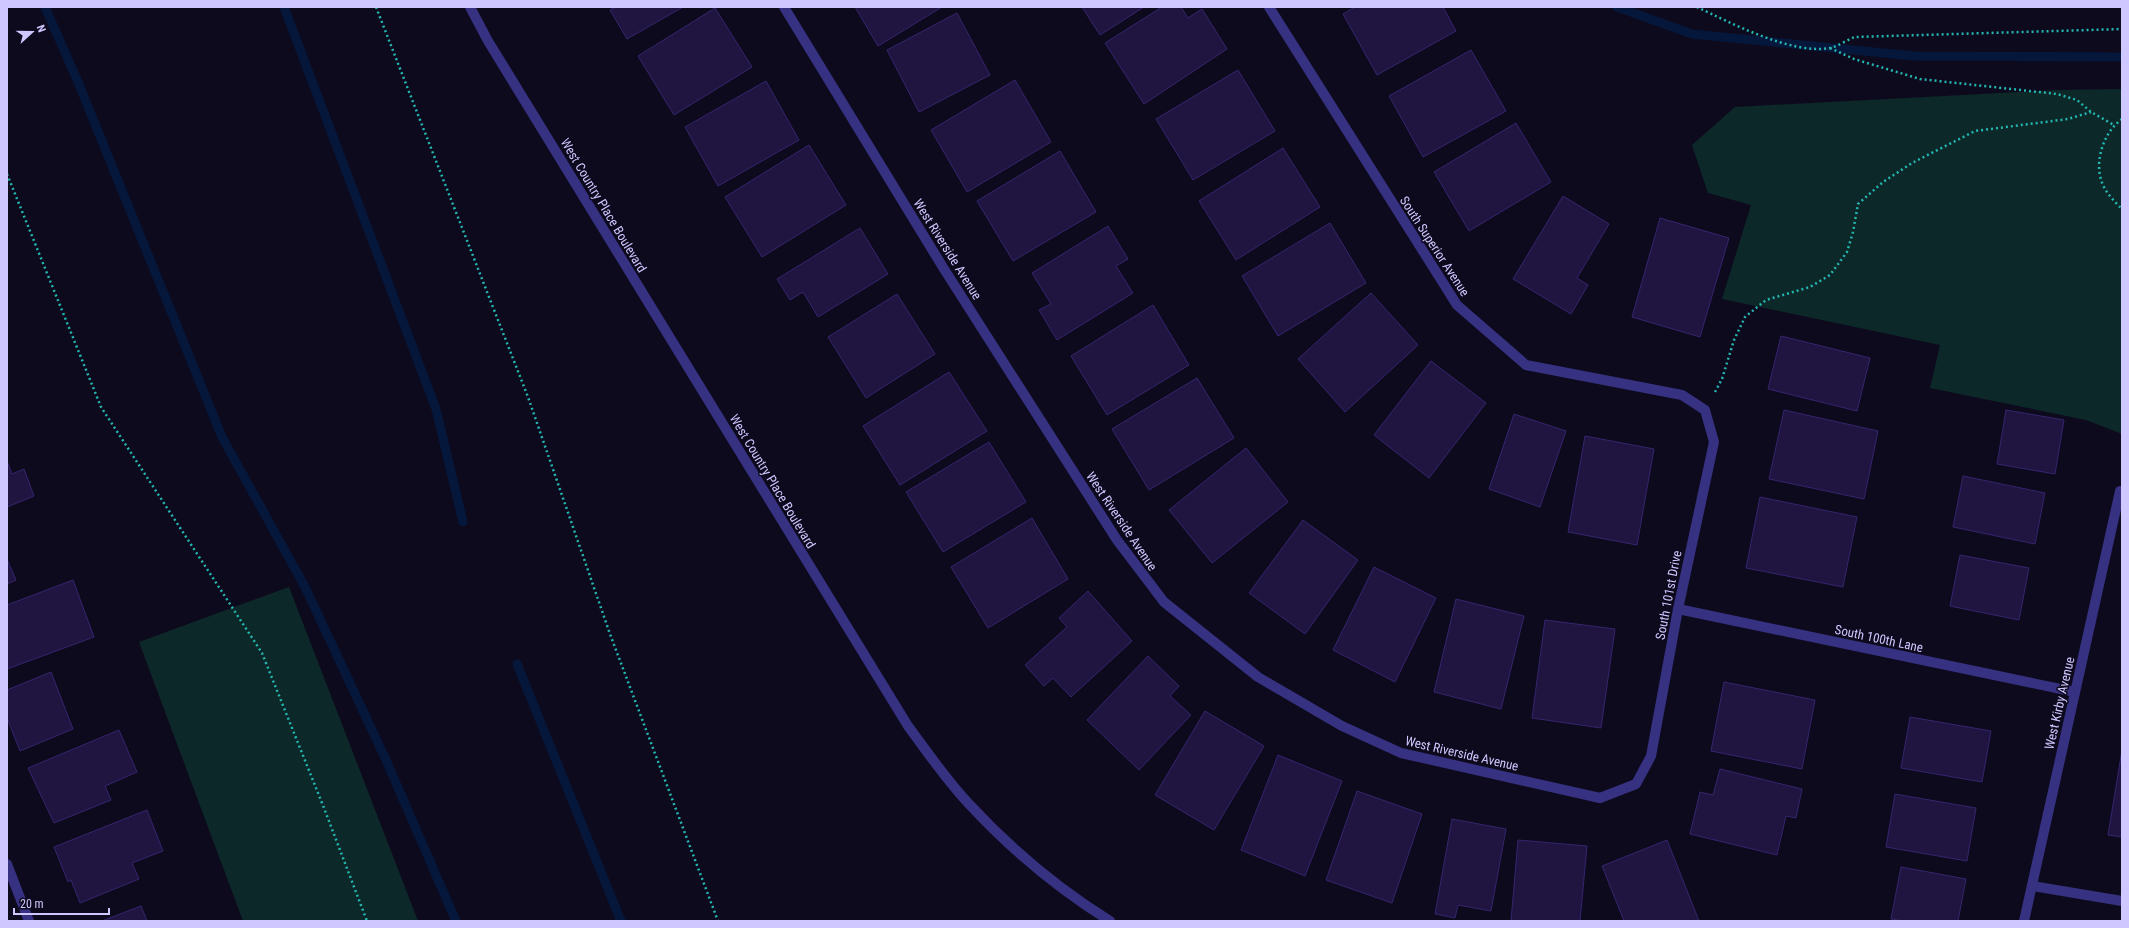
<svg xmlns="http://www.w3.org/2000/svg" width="2129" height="928" font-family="'Roboto Condensed',sans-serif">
  <rect width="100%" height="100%" fill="#0e0a1e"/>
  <!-- green -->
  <g fill="#0d2828">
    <path d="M2122,89V434L2086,420L1930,388L1940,345L1722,299L1751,205L1708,193L1692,145L1735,107L2056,90Z"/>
    <path d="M289,587L418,921H243L139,642Z"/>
  </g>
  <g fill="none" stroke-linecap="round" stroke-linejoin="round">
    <!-- stream -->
    <g stroke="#05183c" stroke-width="9">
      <path d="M45,7L78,82L222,437L305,587L386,760L456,921"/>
      <path d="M284,7L436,409L463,522"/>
      <path d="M1617,7L1692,34L1914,56L2122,57"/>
      <path d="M517,664L621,921"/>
    </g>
  </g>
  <!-- building -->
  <g fill="#1f1540" stroke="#35256e">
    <path d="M616,7H683L627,39L610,10Z"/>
    <path d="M855,7H942L878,46Z"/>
    <path d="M1082,7H1144L1100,35Z"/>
    <path d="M1162,7H1181L1188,18L1202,9L1227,49L1144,104L1105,43Z"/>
    <path d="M1355,7H1443L1456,31L1377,75L1343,14Z"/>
    <path d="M715,8L752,67L674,115L638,56Z"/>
    <path d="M957,13L990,75L919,112L887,50Z"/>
    <path d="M1471,50L1506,111L1423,157L1389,96Z"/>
    <path d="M1238,70L1275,131L1193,180L1156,119Z"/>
    <path d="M1015,80L1051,142L967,192L931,130Z"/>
    <path d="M766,81L799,140L718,186L685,127Z"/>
    <path d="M1516,123L1551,182L1469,231L1434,172Z"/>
    <path d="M809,145L846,205L762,257L725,197Z"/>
    <path d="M1283,148L1320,207L1236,260L1199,201Z"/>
    <path d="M1060,151L1096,212L1013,261L977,201Z"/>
    <path d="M1563,196L1609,224L1577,278L1588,285L1571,314L1513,279Z"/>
    <path d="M1660,218L1729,238L1700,337L1632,317Z"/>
    <path d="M1330,223L1366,283L1278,336L1242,276Z"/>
    <path d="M1108,226L1128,259L1116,266L1133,293L1057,340L1039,310L1051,304L1032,273Z"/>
    <path d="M860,228L888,274L818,317L803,292L790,300L777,279Z"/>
    <path d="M1371,293L1418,345L1345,412L1298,359Z"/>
    <path d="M897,294L935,354L866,398L828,337Z"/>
    <path d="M1153,305L1189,365L1107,415L1071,356Z"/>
    <path d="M1781,336L1870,358L1857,411L1768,389Z"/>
    <path d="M1431,361L1486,403L1429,478L1374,435Z"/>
    <path d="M949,372L987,431L900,485L863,426Z"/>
    <path d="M1197,378L1234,438L1149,490L1112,429Z"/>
    <path d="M1784,410L1878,431L1864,499L1769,479Z"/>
    <path d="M2006,410L2064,420L2055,474L1997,464Z"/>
    <path d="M1514,414L1566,431L1540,507L1489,489Z"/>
    <path d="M1585,436L1654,449L1637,545L1568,532Z"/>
    <path d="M989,442L1026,502L943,552L906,492Z"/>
    <path d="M1246,448L1288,502L1212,563L1169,510Z"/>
    <path d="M7,461L12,474L24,469L34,496L7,507Z"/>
    <path d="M1963,476L2045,493L2035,544L1953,527Z"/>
    <path d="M1760,497L1857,517L1843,587L1746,568Z"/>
    <path d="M1032,518L1068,579L988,628L951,567Z"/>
    <path d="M1303,520L1358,560L1305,634L1249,593Z"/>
    <path d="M1960,555L2029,568L2019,620L1950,606Z"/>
    <path d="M7,559L16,580L7,584Z"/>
    <path d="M1374,567L1436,598L1395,682L1333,650Z"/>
    <path d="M73,580L94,637L7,669V605Z"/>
    <path d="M1088,591L1132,641L1071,697L1053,678L1044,686L1025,665L1067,627L1059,618Z"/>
    <path d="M1456,599L1524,616L1501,709L1434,692Z"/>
    <path d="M1545,620L1615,629L1601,728L1532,718Z"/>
    <path d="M1148,656L1179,686L1170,696L1191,715L1139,770L1087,720Z"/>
    <path d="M51,672L73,729L20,751L7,718V690Z"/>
    <path d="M1724,682L1815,700L1802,769L1711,751Z"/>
    <path d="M1205,711L1264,746L1214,830L1155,795Z"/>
    <path d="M1910,717L1991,731L1982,782L1901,768Z"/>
    <path d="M119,730L137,772L105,786L111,800L54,823L28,768Z"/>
    <path d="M2122,750V837L2108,835Z"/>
    <path d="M1278,755L1342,781L1305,876L1241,850Z"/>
    <path d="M1720,769L1802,789L1796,818L1786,816L1777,855L1690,834L1700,792L1713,795Z"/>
    <path d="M1357,791L1422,814L1392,903L1326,880Z"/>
    <path d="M1895,794L1976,808L1967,861L1886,847Z"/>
    <path d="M147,810L163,851L132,863L139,879L80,903L71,880L68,882L54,847Z"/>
    <path d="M1452,819L1506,829L1491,911L1458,905L1455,918L1435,914Z"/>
    <path d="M1518,840L1587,846L1580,921H1511Z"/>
    <path d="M1667,840L1699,921H1624L1602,866Z"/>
    <path d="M1901,867L1966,879L1958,921H1904L1891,919Z"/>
    <path d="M141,906L147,921H102Z"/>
  </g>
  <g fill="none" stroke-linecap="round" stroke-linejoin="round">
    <!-- path -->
    <g stroke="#23b7b2" stroke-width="2.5" stroke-dasharray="2 3" stroke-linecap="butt">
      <path d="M376,7L528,397L610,634L718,921"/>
      <path d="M1697,7C1731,23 1792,55 1830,48C1838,46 1847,40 1855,37L2122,29"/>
      <path d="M1830,48L1854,59L1920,79L2057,94L2077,100L2091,112L2114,125"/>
      <path d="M2122,119C2101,134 2091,170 2107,192C2111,198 2117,204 2122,209"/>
      <path d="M7,174L101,407L262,653L324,808L367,921"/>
      <path d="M1715,392L1722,379L1734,340L1745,317L1766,300L1810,287L1830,275L1847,252L1853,232L1858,204L1883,182L1912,163L1975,131L2068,119L2091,112"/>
    </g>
    <!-- minor -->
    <g stroke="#363181" stroke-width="10">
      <path d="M470,7L488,41L908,726C928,753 947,781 970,805C1010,848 1060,890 1110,921"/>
      <path d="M784,7L944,269L1117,540L1164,602L1258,677L1342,726L1401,753L1600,798L1636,784L1651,756L1678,609L1714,442L1705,410L1682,395L1526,365L1457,305L1269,7"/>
      <path d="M1678,609L2075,692"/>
      <path d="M7,864L29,921"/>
      <path d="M2032,886L2122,901"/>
      <path d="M2024,921L2120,491L2122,492"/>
    </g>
  </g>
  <g text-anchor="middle" stroke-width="3" stroke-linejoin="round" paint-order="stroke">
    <!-- street labels -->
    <g font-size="13" fill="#cfc7ff" stroke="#0e0a1e">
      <text transform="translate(604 205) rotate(59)" y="5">West Country Place Boulevard</text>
      <text transform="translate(1435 246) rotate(57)" y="5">South Superior Avenue</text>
      <text transform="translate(948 249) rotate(58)" y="5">West Riverside Avenue</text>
      <text transform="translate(773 481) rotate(59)" y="5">West Country Place Boulevard</text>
      <text transform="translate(1122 521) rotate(56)" y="5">West Riverside Avenue</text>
      <text transform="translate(1668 595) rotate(-79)" y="5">South 101st Drive</text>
      <text transform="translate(1879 638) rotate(12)" y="5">South 100th Lane</text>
      <text transform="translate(2059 703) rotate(-77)" y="5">West Kirby Avenue</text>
      <text transform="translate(1462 753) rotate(13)" y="5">West Riverside Avenue</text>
    </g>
  </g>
  <!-- border -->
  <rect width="2129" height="928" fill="none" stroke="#cfc7ff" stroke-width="16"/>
  <!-- north arrow -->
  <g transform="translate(32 32) rotate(69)" stroke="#0e0a1e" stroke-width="3" paint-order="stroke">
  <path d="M0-3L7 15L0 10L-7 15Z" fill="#cfc7ff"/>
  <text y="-6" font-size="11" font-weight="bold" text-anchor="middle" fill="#cfc7ff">N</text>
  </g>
  <!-- scale -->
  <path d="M14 908v6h95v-6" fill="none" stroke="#cfc7ff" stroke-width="2"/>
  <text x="20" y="908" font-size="12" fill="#cfc7ff" stroke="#0e0a1e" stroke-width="3" paint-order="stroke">20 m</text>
</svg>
